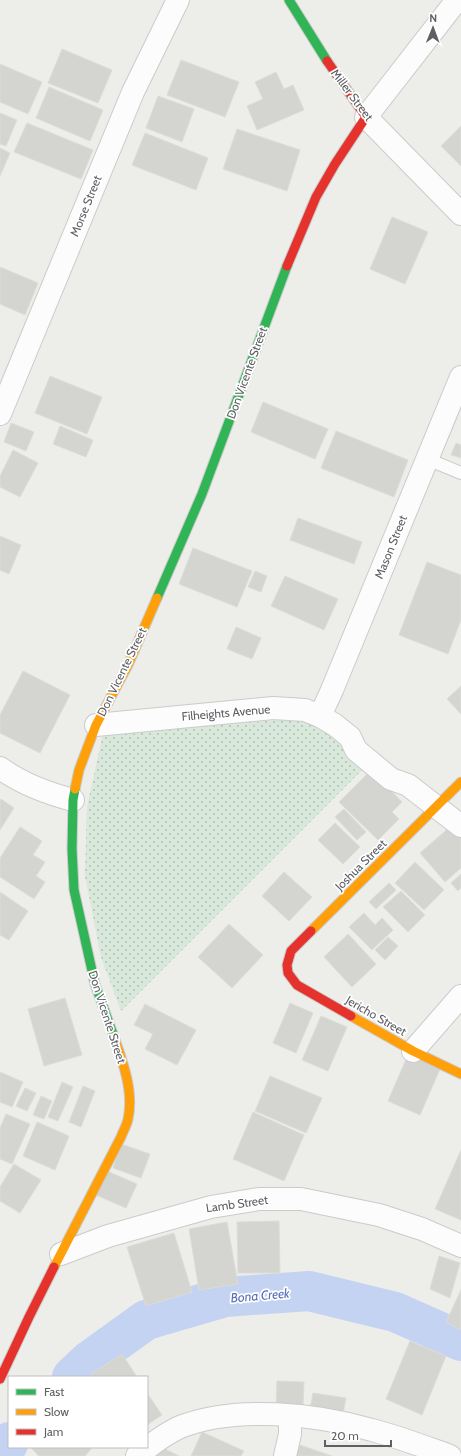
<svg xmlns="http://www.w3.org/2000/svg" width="461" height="1456" font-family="Cabin,sans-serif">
  <defs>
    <pattern id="grass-dots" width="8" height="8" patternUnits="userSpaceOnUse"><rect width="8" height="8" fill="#d8e8da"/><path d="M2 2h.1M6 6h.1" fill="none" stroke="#b2bfb4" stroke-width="1.8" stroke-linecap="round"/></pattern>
  </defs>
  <rect width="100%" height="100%" fill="#edede9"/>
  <!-- grass -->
  <path fill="url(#grass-dots)" d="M292,719L320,727L365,767L121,1011L101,957L85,876L87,807L103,734Z"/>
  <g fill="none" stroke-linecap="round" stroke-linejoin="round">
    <!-- river -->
    <g stroke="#c3d3f1" stroke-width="40">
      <path d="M72,1377L89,1361L146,1320L225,1297L309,1291L395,1312L461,1341"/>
      <path d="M1,1456L9,1442"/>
    </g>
  </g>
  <!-- building -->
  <g fill="#d4d4d1" stroke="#dcdcd8">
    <path d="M62,49L112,70L98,103L48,83Z"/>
    <path d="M181,60L239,82L225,117L167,95Z"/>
    <path d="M0,64L42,82L28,114L0,102Z"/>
    <path d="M276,72L284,89L293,85L304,110L257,130L247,106L263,99L255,82Z"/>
    <path d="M49,87L103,110L90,141L36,118Z"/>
    <path d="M158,96L194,109L182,142L146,128Z"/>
    <path d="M0,113L17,120L6,146L0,144Z"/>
    <path d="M27,123L93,150L81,179L14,152Z"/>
    <path d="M461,126V166L441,146Z"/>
    <path d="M237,129L300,150L287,191L223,169Z"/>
    <path d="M145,133L208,158L196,190L132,165Z"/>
    <path d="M0,148L10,153L0,176Z"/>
    <path d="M392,217L428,232L405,284L370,269Z"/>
    <path d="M0,267L38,283L25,315L0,304Z"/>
    <path d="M50,376L102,397L87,434L35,413Z"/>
    <path d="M263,402L328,429L315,459L251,432Z"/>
    <path d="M11,423L34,432L26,451L4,442Z"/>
    <path d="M60,426L93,440L86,457L53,444Z"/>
    <path d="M336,431L408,460L394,497L321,468Z"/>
    <path d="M456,443L461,445V458L451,455Z"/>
    <path d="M13,450L38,463L20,497L0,487V476Z"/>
    <path d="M298,518L362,542L354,564L290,540Z"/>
    <path d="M0,536L21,545L9,574L0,570Z"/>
    <path d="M193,548L252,571L237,607L179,584Z"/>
    <path d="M427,562L461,575V620L448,654L399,635Z"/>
    <path d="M255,571L267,576L261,592L248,587Z"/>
    <path d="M285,576L338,599L324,630L271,606Z"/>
    <path d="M236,627L261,638L252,659L227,649Z"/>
    <path d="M23,671L70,695L40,753L0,733V715Z"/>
    <path d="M461,686V714L447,699Z"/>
    <path d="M371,770L402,802L392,812L399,819L378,840L339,802Z"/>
    <path d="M1,799L14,808L0,830V801Z"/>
    <path d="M344,809L366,832L357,840L335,817Z"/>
    <path d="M335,823L360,847L343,864L318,840Z"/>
    <path d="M451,826L461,838V868L445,882L420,853Z"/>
    <path d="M20,827L42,841L33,855L45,862L36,876L45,882L34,899L0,877V858Z"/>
    <path d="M415,862L444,890L424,910L395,883Z"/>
    <path d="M284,872L312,897L289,921L262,896Z"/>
    <path d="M461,874V888L458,891L451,883Z"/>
    <path d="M389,883L396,890L376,909L369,902Z"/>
    <path d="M401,891L425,915L408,932L383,907Z"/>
    <path d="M0,892L28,911L9,940L0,935Z"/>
    <path d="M364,913L375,925L382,918L393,930L372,950L349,927Z"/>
    <path d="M229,924L263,955L232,988L198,957Z"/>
    <path d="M348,934L376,964L352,987L324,957Z"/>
    <path d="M388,937L398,946L385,960L375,950Z"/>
    <path d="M65,998L82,1055L44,1066L28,1009Z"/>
    <path d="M290,1003L313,1013L296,1053L273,1043Z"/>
    <path d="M145,1004L196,1030L177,1065L145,1049L153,1034L134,1025Z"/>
    <path d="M321,1016L347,1027L328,1071L302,1060Z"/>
    <path d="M408,1055L440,1069L420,1115L388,1101Z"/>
    <path d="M0,1072L23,1082L12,1107L0,1102Z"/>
    <path d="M270,1076L322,1098L306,1133L255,1111Z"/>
    <path d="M62,1082L73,1087L58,1121L48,1117Z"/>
    <path d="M83,1086L95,1091L81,1127L69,1122Z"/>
    <path d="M25,1088L36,1093L27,1111L16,1106Z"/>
    <path d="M41,1096L52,1101L44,1119L33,1115Z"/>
    <path d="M253,1112L304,1135L284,1181L233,1159Z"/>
    <path d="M6,1114L30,1124L12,1164L0,1159V1128Z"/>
    <path d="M37,1122L69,1136L55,1170L23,1156Z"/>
    <path d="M121,1144L150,1154L141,1178L113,1168Z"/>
    <path d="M461,1150V1220L435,1209Z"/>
    <path d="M14,1164L41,1180L20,1213L0,1201V1187Z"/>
    <path d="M107,1171L137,1184L126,1208L96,1195Z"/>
    <path d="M279,1221L280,1273H238L237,1222Z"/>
    <path d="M227,1222L238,1284L199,1290L189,1229Z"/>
    <path d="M174,1233L192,1292L146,1306L127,1247Z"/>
    <path d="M439,1256L460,1263L450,1298L430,1289Z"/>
    <path d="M461,1290V1330L446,1322Z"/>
    <path d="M410,1341L446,1356L422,1415L386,1399Z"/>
    <path d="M122,1354L137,1377H93L91,1374Z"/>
    <path d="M277,1381L304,1382L303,1406H276Z"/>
    <path d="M147,1393L162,1415L147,1425Z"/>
    <path d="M313,1393L346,1398L343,1414L310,1409Z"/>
    <path d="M202,1432L244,1451L241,1456H191Z"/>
    <path d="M300,1445L332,1456H295Z"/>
    <path d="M30,1447H91L92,1448L85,1456H39Z"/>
    <path d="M161,1447L179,1456H156Z"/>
  </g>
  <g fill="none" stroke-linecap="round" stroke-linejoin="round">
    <!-- lane casing -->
    <g stroke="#cbcbcb" stroke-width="14">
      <path id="lane" d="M427,459L461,473"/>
    </g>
    <!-- street casing -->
    <g stroke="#cbcbcb" stroke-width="24">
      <g id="street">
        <path d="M457,0L366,117L461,214"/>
        <path d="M0,414L133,92L178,0"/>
        <path d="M320,716L332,690L461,377"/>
        <path d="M96,725L273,708L305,710L320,716L335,725L350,737L356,750L391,779L408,785L461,826"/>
        <path d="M0,768C22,784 46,793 73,800"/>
        <path d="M413,1051L461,996"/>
        <path d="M61,1254L108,1236L211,1207L259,1199H301L379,1215L422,1229L461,1246"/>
        <path d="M137,1456C148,1447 167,1433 180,1427C236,1405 316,1414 372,1430C399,1437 425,1447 450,1456"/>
        <path d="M285,1456L290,1434V1416"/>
      </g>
    </g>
    <!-- fast casing -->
    <g stroke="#c9cac9" stroke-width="11">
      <g id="fast">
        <path d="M289,0L327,61"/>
        <path d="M157,598L202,494L287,266"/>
        <path d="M75,789L73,800L72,849L74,890L95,984L114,1037"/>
      </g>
    </g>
    <!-- slow casing -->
    <g stroke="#c9cac9" stroke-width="11">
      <g id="slow">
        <path d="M75,789L79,770L96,725L128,665L157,598"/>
        <path d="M311,931L461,782"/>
        <path d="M351,1016L413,1051L461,1074"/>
        <path d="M54,1267L121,1137C123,1131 127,1125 128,1119C134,1092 123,1062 114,1037"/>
      </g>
    </g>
    <!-- jam casing -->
    <g stroke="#c9cac9" stroke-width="11">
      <g id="jam">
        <path d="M287,266L316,197L335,164L366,117L327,61"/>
        <path d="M311,931L291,951L287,965L288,973L297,985L351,1016"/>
        <path d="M0,1379L29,1317L54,1267"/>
      </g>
    </g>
    <!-- lane -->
    <use href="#lane" stroke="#fcfcfc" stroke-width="12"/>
    <!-- street -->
    <use href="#street" stroke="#fcfcfc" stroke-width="22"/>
    <!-- fast -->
    <use href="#fast" stroke="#30b455" stroke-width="9"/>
    <!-- slow -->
    <use href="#slow" stroke="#ff9f0a" stroke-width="9"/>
    <!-- jam -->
    <use href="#jam" stroke="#e5322d" stroke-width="9"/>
  </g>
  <g text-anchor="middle" stroke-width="3.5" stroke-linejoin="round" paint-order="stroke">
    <!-- street labels -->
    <g font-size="12" fill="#5f6065" stroke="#fff">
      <text transform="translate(352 95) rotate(53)" y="4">Miller Street</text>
      <text transform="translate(86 206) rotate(-68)" y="4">Morse Street</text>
      <text transform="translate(247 373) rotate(-70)" y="4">Don Vicente Street</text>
      <text transform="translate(391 547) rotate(-68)" y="4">Mason Street</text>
      <text transform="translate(122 672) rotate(-64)" y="4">Don Vicente Street</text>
      <text transform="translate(226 713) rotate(-5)" y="4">Filheights Avenue</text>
      <text transform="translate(361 865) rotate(-45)" y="4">Joshua Street</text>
      <text transform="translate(376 1016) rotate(30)" y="4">Jericho Street</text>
      <text transform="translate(107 1017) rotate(72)" y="4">Don Vicente Street</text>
      <text transform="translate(237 1204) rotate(-8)" y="4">Lamb Street</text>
    </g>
    <!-- water labels -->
    <g font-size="13" font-style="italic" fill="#566fb5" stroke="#fff">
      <text transform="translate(260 1295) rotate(-5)" y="5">Bona Creek</text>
    </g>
  </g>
  <!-- legend -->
  <rect x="8" y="1376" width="140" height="72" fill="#ffffff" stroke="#bfbfc1"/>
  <rect x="16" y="1389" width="20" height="6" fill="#30b455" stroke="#bfbfc1"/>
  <text x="44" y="1396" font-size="12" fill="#5f6065">Fast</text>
  <rect x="16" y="1409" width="20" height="6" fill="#ff9f0a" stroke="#bfbfc1"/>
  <text x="44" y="1416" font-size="12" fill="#5f6065">Slow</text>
  <rect x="16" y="1429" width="20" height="6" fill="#e5322d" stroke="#bfbfc1"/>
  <text x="44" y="1436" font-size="12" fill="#5f6065">Jam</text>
  <!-- north arrow -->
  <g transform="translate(433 28) rotate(1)" stroke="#ffffff" stroke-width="3" paint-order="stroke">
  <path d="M0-3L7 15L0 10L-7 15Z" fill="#5f6065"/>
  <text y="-6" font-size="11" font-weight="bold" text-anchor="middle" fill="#5f6065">N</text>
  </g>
  <!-- scale -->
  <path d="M325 1440v6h66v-6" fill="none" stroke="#5f6065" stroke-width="2"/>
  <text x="331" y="1440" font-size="12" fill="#5f6065" stroke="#ffffff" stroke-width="3" paint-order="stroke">20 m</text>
</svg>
